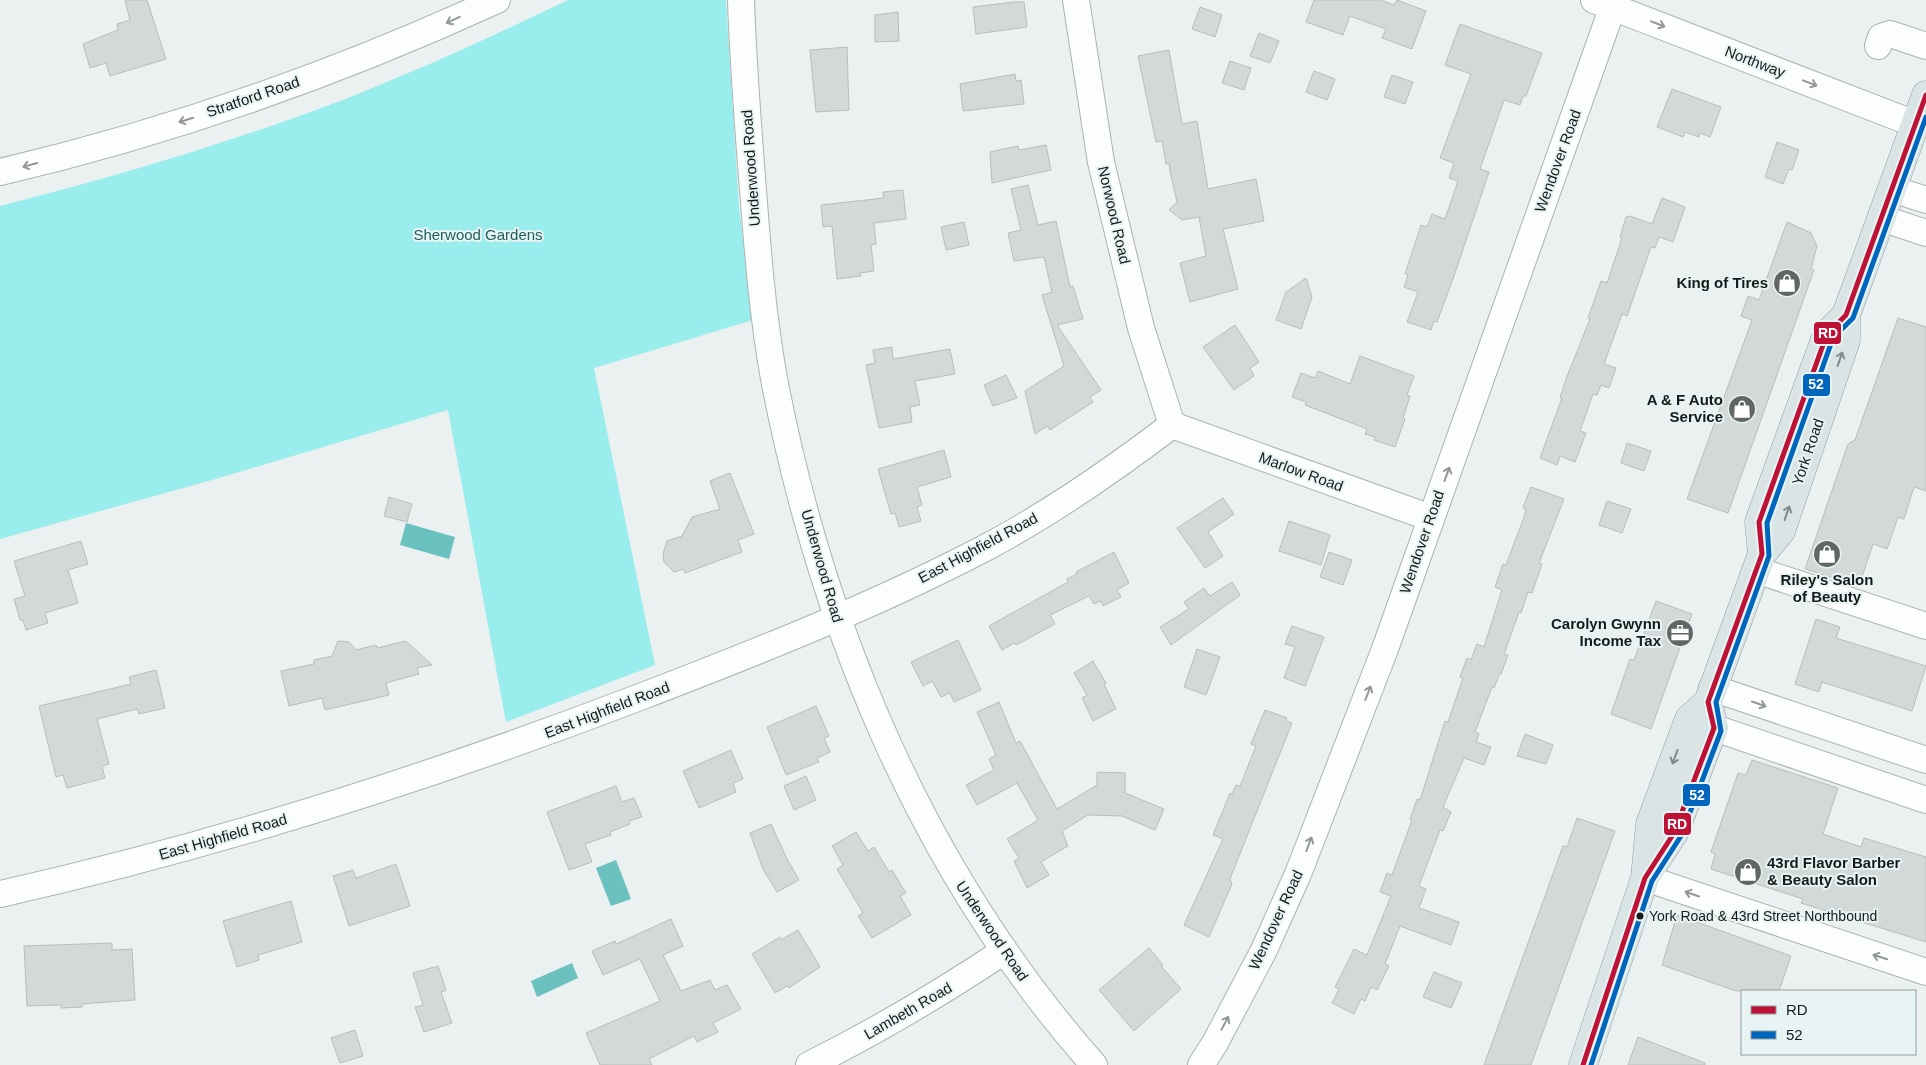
<svg xmlns="http://www.w3.org/2000/svg" width="1926" height="1065" font-family="Arial,sans-serif">
  <rect width="100%" height="100%" fill="#eaf1f0"/>
  <!-- green -->
  <path fill="#99edec" d="M568,0H726L739,207L753,320L594,368L655,665L506,722L448,410L212,480L0,539V206C115,177 229,143 340,101C417,71 493,36 568,0Z"/>
  <!-- water -->
  <g fill="#6bc0c0">
    <path d="M406,523L455,537L449,559L400,545Z"/>
    <path d="M616,860L631,899L611,906L596,868Z"/>
    <path d="M572,963L578,978L537,997L531,981Z"/>
  </g>
  <!-- building -->
  <g fill="#d3d8d8" stroke="#b8bdbd">
    <path d="M125,0H147L166,59L110,76L106,63L90,68L83,44L118,30L117,24L130,20Z"/>
    <path d="M1314,0H1380L1394,5L1397,0L1426,11L1412,49L1382,38L1386,29L1350,16L1343,35L1306,22Z"/>
    <path d="M1014,2H1024L1027,27L976,34L973,7Z"/>
    <path d="M1200,7L1222,15L1215,37L1192,29Z"/>
    <path d="M898,12L899,41L875,42V15Z"/>
    <path d="M1460,24L1542,53L1526,96H1523L1520,105L1504,100L1480,169L1489,172L1454,276L1437,322L1434,321L1431,330L1407,322L1418,292L1404,287L1408,275L1405,274L1421,225L1427,227L1432,214L1445,219L1458,181L1449,178L1454,163L1440,158L1471,74L1445,65Z"/>
    <path d="M1259,33L1279,41L1270,63L1250,56Z"/>
    <path d="M847,47L849,110L816,112L810,50Z"/>
    <path d="M1169,50L1182,124L1197,121L1208,189L1256,179L1264,221L1223,229L1238,289L1190,302L1180,263L1206,256L1199,217L1182,220L1169,210L1177,202L1170,171L1169,163L1166,164L1162,141L1156,142L1138,56Z"/>
    <path d="M1230,61L1251,68L1244,90L1222,83Z"/>
    <path d="M1314,71L1335,79L1327,100L1306,92Z"/>
    <path d="M1015,74L1016,81L1021,80L1024,104L963,111L960,84Z"/>
    <path d="M1392,75L1413,82L1405,104L1384,97Z"/>
    <path d="M1672,89L1721,107L1710,137L1700,133L1699,137L1685,132L1683,137L1657,127Z"/>
    <path d="M1777,142L1799,150L1792,170L1789,169L1783,184L1765,177Z"/>
    <path d="M1046,145L1051,170L992,183L990,152L1018,146L1019,150Z"/>
    <path d="M1028,185L1038,225L1056,221L1070,287L1073,286L1083,319L1057,325L1101,390L1090,397L1093,402L1050,430L1047,426L1035,434L1025,391L1064,366L1042,295L1052,292L1044,257L1014,261L1008,233L1021,230L1011,189Z"/>
    <path d="M903,190L906,219L874,223L876,244L871,245L874,271L860,273L861,276L837,279L832,226L823,227L821,205L884,198L883,192Z"/>
    <path d="M1662,198L1685,207L1673,242L1659,237L1655,248L1651,247L1627,316L1622,314L1604,364L1616,368L1609,388L1601,385L1597,395L1593,394L1580,431L1586,433L1575,462L1560,456L1557,465L1540,458L1562,398H1560L1566,379L1590,319L1588,318L1601,281L1607,283L1622,238L1620,237L1626,217L1630,216L1652,224Z"/>
    <path d="M964,222L969,245L946,250L941,227Z"/>
    <path d="M1787,222L1811,233L1817,246L1811,269L1814,270L1728,513L1687,499L1752,320L1741,316L1748,296L1759,300Z"/>
    <path d="M1306,278L1312,297L1301,329L1276,320L1286,292Z"/>
    <path d="M1898,318L1926,327V491L1914,487L1904,519L1898,517L1887,549L1873,544L1859,586L1805,569L1848,444L1855,440Z"/>
    <path d="M1235,325L1259,362L1250,368L1254,376L1234,390L1203,347Z"/>
    <path d="M892,347L893,359L950,349L955,374L915,381L920,405L910,407L912,422L879,428L866,365L875,363L873,350Z"/>
    <path d="M1360,356L1414,376L1407,395L1410,396L1403,418L1405,419L1395,447L1374,440L1375,437L1365,434L1367,429L1305,405L1306,402L1292,397L1301,373L1315,378L1318,371L1350,384Z"/>
    <path d="M1006,375L1017,398L993,406L984,385Z"/>
    <path d="M1627,443L1651,451L1644,471L1621,463Z"/>
    <path d="M944,450L951,477L917,487L922,505L917,507L921,521L899,527L895,513L891,514L878,469Z"/>
    <path d="M730,473L754,534L738,540L742,552L685,573L683,569L674,572L664,562L663,554L667,541L682,536L692,517L720,509L710,481Z"/>
    <path d="M1531,487L1564,499L1539,563L1542,564L1532,593L1528,592L1521,613L1519,612L1504,654L1508,655L1501,674L1500,673L1494,688L1492,687L1475,732L1479,734L1476,742L1491,747L1484,765L1464,758L1443,807L1451,812L1443,831L1440,830L1419,886L1426,889L1419,908L1459,922L1451,945L1400,926L1385,964L1389,966L1377,990L1371,987L1365,1001L1361,999L1354,1014L1332,1003L1339,989L1335,987L1354,949L1367,955L1391,896L1380,892L1387,873L1392,875L1412,820L1410,819L1417,799L1420,800L1445,721L1448,722L1463,678L1460,677L1467,658L1471,660L1477,644L1484,647L1502,590L1495,587L1497,581L1503,564L1506,565L1524,517L1526,509L1523,508Z"/>
    <path d="M389,497L412,504L407,522L384,516Z"/>
    <path d="M1223,498L1234,514L1208,532L1223,556L1205,568L1177,528Z"/>
    <path d="M1607,501L1631,509L1622,533L1599,525Z"/>
    <path d="M1289,521L1330,535L1321,565L1279,551Z"/>
    <path d="M81,541L88,564L68,570L78,603L45,613L48,623L26,630L23,620H20L14,599L25,596L14,561Z"/>
    <path d="M1114,552L1129,583L1117,590L1121,597L1103,606L1101,601L1094,604L1089,596L1050,615L1055,624L1016,645L1014,643L1002,650L989,626L1068,582L1067,579L1077,574L1076,572Z"/>
    <path d="M1329,552L1352,560L1343,585L1320,577Z"/>
    <path d="M1232,582L1240,595L1171,645L1160,627L1189,609L1184,602L1204,588L1210,596Z"/>
    <path d="M1656,601L1692,614L1651,729L1611,714L1630,659L1634,660Z"/>
    <path d="M1816,619L1840,627L1836,638L1926,666L1912,711L1822,682L1819,692L1795,684Z"/>
    <path d="M1292,626L1324,637L1305,686L1284,678L1295,647L1285,644Z"/>
    <path d="M958,640L981,690L954,702L950,693L941,697L932,681L923,686L911,662Z"/>
    <path d="M338,641L349,642L356,650L376,645L377,648L406,641L432,665L417,668L419,674L386,683L389,695L325,710L322,698L289,706L281,671L314,664V660L332,656Z"/>
    <path d="M1197,649L1220,657L1206,695L1184,687Z"/>
    <path d="M1093,661L1106,683L1104,684L1116,709L1093,721L1082,698L1087,695L1074,673Z"/>
    <path d="M156,670L165,708L139,714L137,709L97,719L109,764L102,766L105,778L67,788L63,775L56,777L39,706L131,684L129,677Z"/>
    <path d="M999,702L1016,743L1020,741L1057,809L1097,785V772L1125,773V793L1164,809L1155,830L1122,816L1088,815L1062,831L1068,846L1041,862L1049,875L1027,888L1014,861L1019,858L1007,839L1038,820L1017,783L977,805L966,785L994,770L989,759L996,755L977,712Z"/>
    <path d="M816,706L829,736L824,738L830,752L817,758L819,762L786,775L767,727Z"/>
    <path d="M1265,710L1287,718L1286,721L1292,723L1230,879L1232,884L1209,937L1184,925L1223,839L1213,835L1230,793L1232,794L1236,785L1240,786L1256,746L1251,744Z"/>
    <path d="M1525,734L1553,745L1546,764L1517,756Z"/>
    <path d="M731,750L743,779L733,783L736,792L699,808L683,771Z"/>
    <path d="M1752,760L1838,788L1823,834L1861,847L1864,838L1926,857V942L1801,903L1803,899L1711,869L1715,854L1711,852L1738,773L1746,775Z"/>
    <path d="M806,776L816,800L794,810L784,786Z"/>
    <path d="M616,786L622,802L634,798L642,817L629,821L630,824L610,832L611,835L585,844L592,862L569,870L547,812Z"/>
    <path d="M1577,818L1615,831L1531,1065H1484L1563,846L1567,847Z"/>
    <path d="M771,824L787,859L799,880L777,892L763,869L750,833Z"/>
    <path d="M856,832L868,851L874,847L889,872L892,870L906,893L900,896L911,915L872,938L858,916L863,913L837,869L843,865L832,846Z"/>
    <path d="M396,864L410,906L349,926L333,876L353,870L356,878Z"/>
    <path d="M291,901L302,942L258,955L259,960L237,967L223,921Z"/>
    <path d="M1677,915L1791,956L1779,991H1736L1662,965Z"/>
    <path d="M671,919L683,946L663,955L681,991L710,980L715,990L727,985L741,1009L713,1023L718,1032L697,1042L694,1036L649,1059L652,1065H600L586,1033L660,1001L640,959L603,975L592,951L615,941L616,944Z"/>
    <path d="M798,930L820,967L789,988L787,986L775,993L752,954L780,937L781,940Z"/>
    <path d="M112,943V950L132,949L135,1000L82,1004V1007L61,1008V1005L27,1006L24,946Z"/>
    <path d="M1149,948L1163,965L1161,966L1181,989L1134,1031L1099,990Z"/>
    <path d="M438,966L446,990L441,992L452,1023L424,1032L415,1007L423,1005L413,973Z"/>
    <path d="M1434,972L1462,983L1451,1008L1423,997Z"/>
    <path d="M355,1030L363,1056L340,1063L331,1038Z"/>
    <path d="M1638,1037L1705,1063V1065H1628Z"/>
  </g>
  <g fill="none" stroke-linecap="round" stroke-linejoin="round">
    <!-- minor casing -->
    <g stroke="#adb2b1" stroke-width="28">
      <g id="minor">
        <path d="M741,0C743,63 748,127 753,190C758,255 763,320 775,384C824,634 924,873 1094,1065"/>
        <path d="M1076,0L1101,162L1141,328L1172,425"/>
        <path d="M1594,0L1915,124"/>
        <path d="M1878,46L1881,37L1890,34L1926,46"/>
        <path d="M0,172C171,132 338,73 497,0"/>
        <path d="M1892,189L1926,200"/>
        <path d="M1881,218L1926,233"/>
        <path d="M1172,425L1431,518"/>
        <path d="M1756,570L1926,626"/>
        <path d="M1712,688L1926,760"/>
        <path d="M1694,721L1926,800"/>
        <path d="M1645,878L1926,972"/>
        <path d="M0,894C219,845 431,777 640,697C757,652 874,606 985,548C1051,513 1113,470 1172,425"/>
        <path d="M809,1065C877,1031 941,993 1004,951"/>
        <path d="M1201,1065L1215,1043L1264,950L1298,874L1385,649L1613,6"/>
      </g>
    </g>
    <!-- major casing -->
    <g stroke="#8ea1a1" stroke-width="29">
      <g id="major">
        <path d="M1762,554L1759,522L1827,334L1846,315"/>
        <path d="M1647,874L1674,833L1714,728L1708,702"/>
        <path d="M1583,1065L1645,878L1650,824L1689,719L1708,702L1762,554L1781,531L1846,340V315L1926,95"/>
      </g>
    </g>
    <!-- minor -->
    <use href="#minor" stroke="#fcfdfd" stroke-width="26"/>
    <!-- major -->
    <use href="#major" stroke="#dae4e4" stroke-width="28"/>
    <!-- bus-1 casing -->
    <g stroke="#e7f4f3" stroke-width="9">
      <path id="bus-1" d="M1583,1065L1645,878L1674,833L1714,728L1708,702L1762,554L1759,522L1827,334L1846,315L1926,95"/>
    </g>
    <!-- bus-2 casing -->
    <g stroke="#e7f4f3" stroke-width="9">
      <path id="bus-2" d="M1591,1065L1652,881L1681,836L1721,731L1716,702L1769,556L1767,523L1833,338L1853,318L1926,117"/>
    </g>
    <!-- bus-1 -->
    <use href="#bus-1" stroke="#be1136" stroke-width="5"/>
    <!-- bus-2 -->
    <use href="#bus-2" stroke="#0065bd" stroke-width="5"/>
  </g>
  <!-- one-way arrows -->
  <defs><path id="oneway-shaft" d="M-6 0H5M1.5-3L5.5 0L1.5 3" fill="none" stroke-width="1.6" stroke-linecap="round" stroke-linejoin="round" transform="scale(1.25)"/></defs>
  <g stroke="#949797">
    <use href="#oneway-shaft" transform="translate(453 20) rotate(155)"/>
    <use href="#oneway-shaft" transform="translate(1658 24) rotate(21)"/>
    <use href="#oneway-shaft" transform="translate(1810 83) rotate(21)"/>
    <use href="#oneway-shaft" transform="translate(186 120) rotate(162)"/>
    <use href="#oneway-shaft" transform="translate(30 165) rotate(165)"/>
    <use href="#oneway-shaft" transform="translate(1447 474) rotate(-70)"/>
    <use href="#oneway-shaft" transform="translate(1368 693) rotate(-69)"/>
    <use href="#oneway-shaft" transform="translate(1759 704) rotate(19)"/>
    <use href="#oneway-shaft" transform="translate(1309 844) rotate(-69)"/>
    <use href="#oneway-shaft" transform="translate(1692 894) rotate(-161)"/>
    <use href="#oneway-shaft" transform="translate(1880 957) rotate(-162)"/>
    <use href="#oneway-shaft" transform="translate(1225 1023) rotate(-62)"/>
  </g>
  <g stroke="#828989">
    <use href="#oneway-shaft" transform="translate(1840 359) rotate(-71)"/>
    <use href="#oneway-shaft" transform="translate(1787 513) rotate(-71)"/>
    <use href="#oneway-shaft" transform="translate(1675 757) rotate(110)"/>
  </g>
  <!-- icons -->
  <defs>
    <g id="shop-disc" transform="scale(1.4375)"><circle r="9.5" fill="#606565" stroke="#e7f4f3"/><path d="M-5-2.5h2.3a2.7 3.5 0 0 1 5.4 0H5L5.5 6h-11ZM-1.5-2.5h3a1.5 2.3 0 0 0-3 0Z" fill="#fff"/></g>
    <g id="office-disc" transform="scale(1.4375)"><circle r="9.5" fill="#606565" stroke="#e7f4f3"/><path d="M-6-3h4V-5.5h4V-3h4V5H-6ZM-1-4.5V-3h2v-1.5ZM-6 0V1H6V0Z" fill="#fff"/></g>
  </defs>
  <g fill-rule="evenodd">
    <use href="#shop-disc" x="1787" y="283"/>
    <use href="#shop-disc" x="1742" y="409"/>
    <use href="#shop-disc" x="1827" y="554"/>
    <use href="#office-disc" x="1680" y="633"/>
    <use href="#shop-disc" x="1748" y="872"/>
  </g>
  <!-- markers -->
  <circle fill="#161a1a" stroke="#e7f4f3" stroke-width="2" cx="1640" cy="916" r="4.5"/>
  <g text-anchor="middle" stroke-width="4" stroke-linejoin="round" paint-order="stroke">
    <!-- bus labels -->
    <g font-size="14" fill="#161a1a" stroke="#e7f4f3" text-anchor="start">
      <text x="1649" y="921">York Road &amp; 43rd Street Northbound</text>
    </g>
    <!-- street labels -->
    <g font-size="15" fill="#161a1a" stroke="#e7f4f3">
      <text transform="translate(1755 62) rotate(21)" y="5">Northway</text>
      <text transform="translate(253 97) rotate(-19)" y="5">Stratford Road</text>
      <text transform="translate(1558 161) rotate(-70)" y="5">Wendover Road</text>
      <text transform="translate(751 168) rotate(-94)" y="5">Underwood Road</text>
      <text transform="translate(1114 215) rotate(77)" y="5">Norwood Road</text>
      <text transform="translate(1808 452) rotate(-71)" y="5">York Road</text>
      <text transform="translate(1301 472) rotate(20)" y="5">Marlow Road</text>
      <text transform="translate(1422 542) rotate(-71)" y="5">Wendover Road</text>
      <text transform="translate(978 548) rotate(-28)" y="5">East Highfield Road</text>
      <text transform="translate(822 566) rotate(74)" y="5">Underwood Road</text>
      <text transform="translate(607 710) rotate(-21)" y="5">East Highfield Road</text>
      <text transform="translate(223 837) rotate(-16)" y="5">East Highfield Road</text>
      <text transform="translate(1276 920) rotate(-65)" y="5">Wendover Road</text>
      <text transform="translate(992 931) rotate(56)" y="5">Underwood Road</text>
      <text transform="translate(908 1011) rotate(-30)" y="5">Lambeth Road</text>
    </g>
    <!-- park labels -->
    <g font-size="15" fill="#1e5d5d" stroke="#e7f4f3">
      <text x="478" y="240">Sherwood Gardens</text>
    </g>
    <!-- poi labels -->
    <g font-size="15" font-weight="bold" fill="#161a1a" stroke="#e7f4f3" text-anchor="end">
      <text x="1768" y="288">King of Tires</text>
      <text x="1723" y="405">A &amp; F Auto<tspan x="1723" dy="17">Service</tspan></text>
      <text x="1827" y="585" text-anchor="middle">Riley's Salon<tspan x="1827" dy="17">of Beauty</tspan></text>
      <text x="1661" y="629">Carolyn Gwynn<tspan x="1661" dy="17">Income Tax</tspan></text>
      <text x="1767" y="868" text-anchor="start">43rd Flavor Barber<tspan x="1767" dy="17">&amp; Beauty Salon</tspan></text>
    </g>
  </g>
  <g stroke="#e7f4f3" stroke-width="2">
    <rect x="1813" y="321" width="29" height="24" rx="5" fill="#be1136"/>
    <rect x="1802" y="373" width="29" height="24" rx="5" fill="#0065bd"/>
    <rect x="1682" y="783" width="29" height="24" rx="5" fill="#0065bd"/>
    <rect x="1663" y="812" width="29" height="24" rx="5" fill="#be1136"/>
  </g>
  <g font-size="14" text-anchor="middle" font-weight="bold" fill="#fff">
    <text x="1828" y="338">RD</text>
    <text x="1816" y="389">52</text>
    <text x="1697" y="800">52</text>
    <text x="1677" y="829">RD</text>
  </g>
  <!-- legend -->
  <rect x="1741" y="990" width="175" height="65" fill="#e7f4f3" stroke="#939d9c"/>
  <rect x="1751" y="1006" width="25" height="8" fill="#be1136" stroke="#939d9c"/>
  <text x="1786" y="1015" font-size="15" fill="#161a1a">RD</text>
  <rect x="1751" y="1031" width="25" height="8" fill="#0065bd" stroke="#939d9c"/>
  <text x="1786" y="1040" font-size="15" fill="#161a1a">52</text>
</svg>
